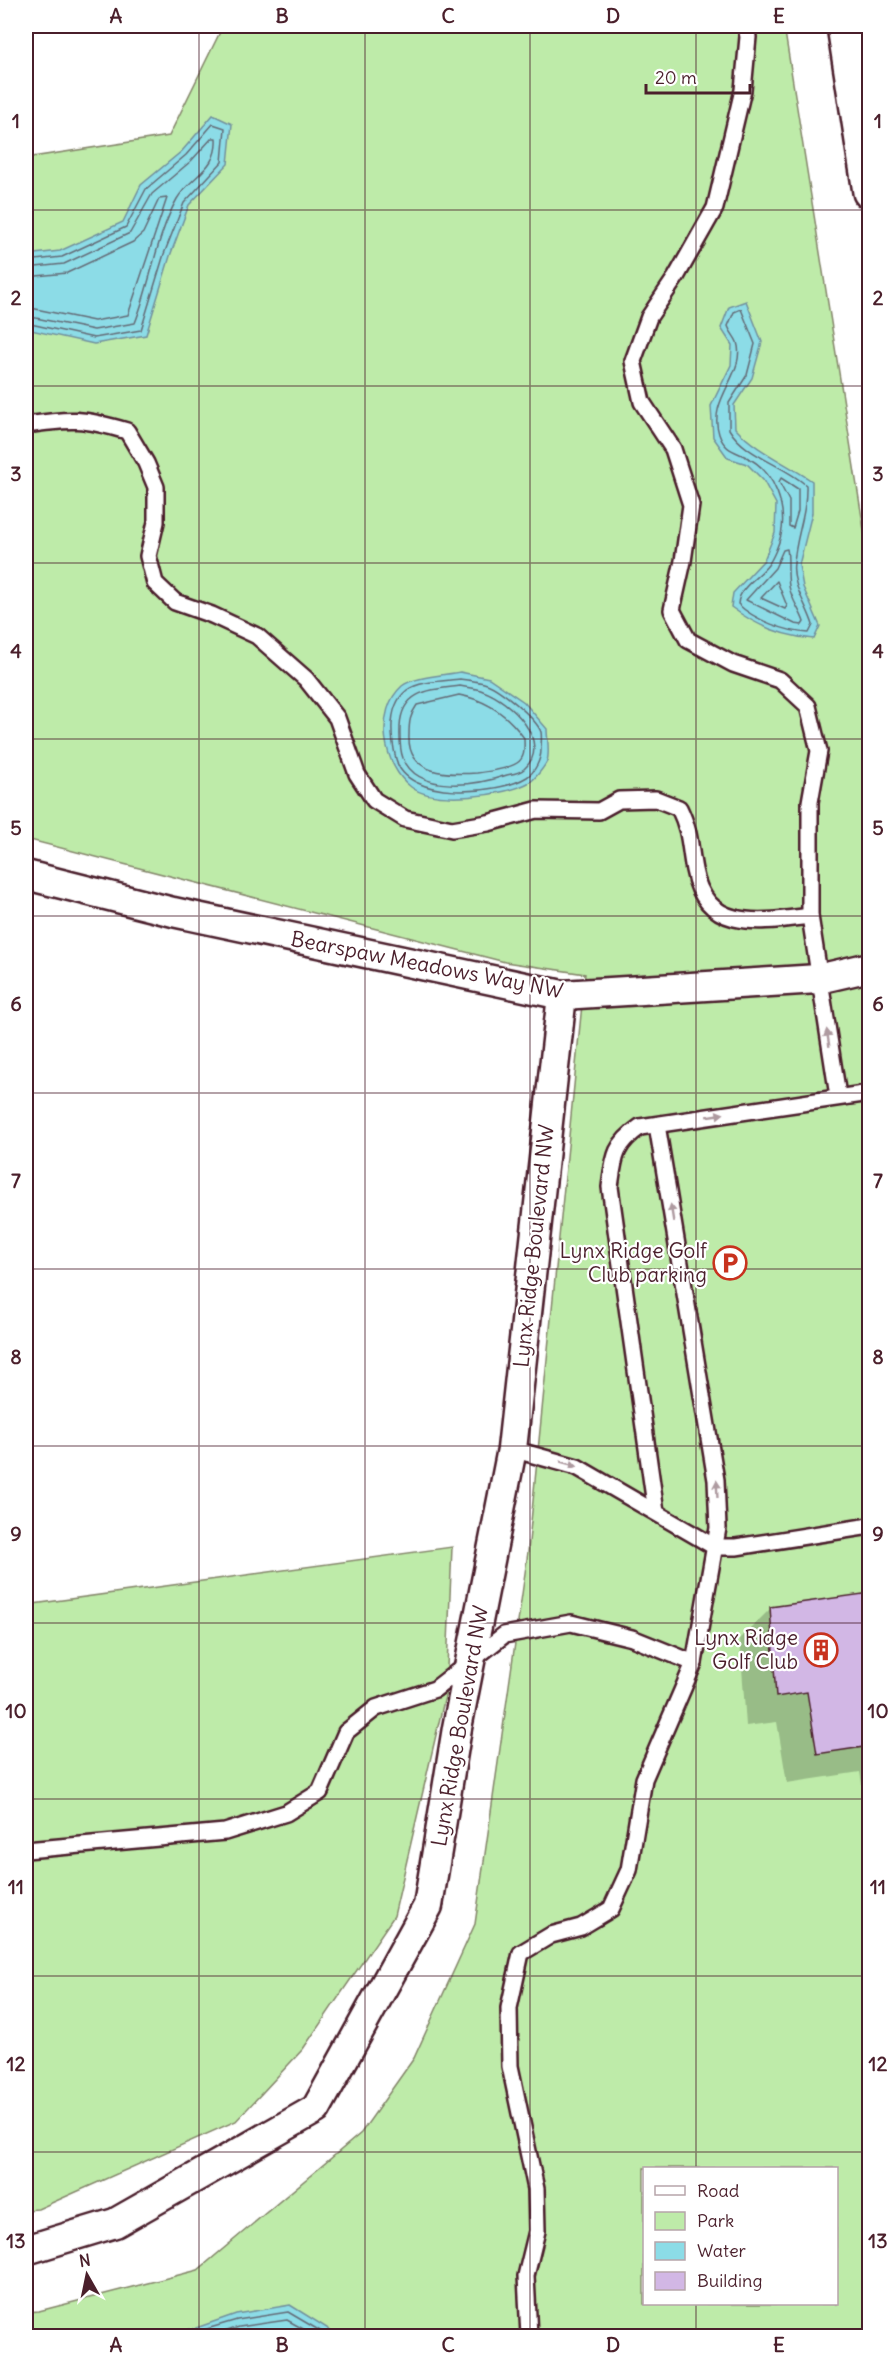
<svg xmlns="http://www.w3.org/2000/svg" width="895" height="2362" font-family="Delius,sans-serif">
  <rect width="100%" height="100%" fill="#fff"/>
  <filter id="ink" filterUnits="userSpaceOnUse"><feTurbulence type="fractalNoise" baseFrequency=".0167" numOctaves="2"/><feDisplacementMap in="SourceGraphic" scale="12" xChannelSelector="R" yChannelSelector="G"/><feConvolveMatrix kernelMatrix="1 2 1 2 8 2 1 2 1" color-interpolation-filters="sRGB"/></filter>
  <g filter="url(#ink)">
    <!-- green -->
    <g fill="#beeba9" stroke="#84856a" stroke-width="1.5" fill-rule="evenodd">
      <path d="M223,26H784L870,568L869,2336H26V2312L39,2311L198,2270L361,2133L414,2058L475,1924L528,1552L585,974L505,962L26,839V158L169,136ZM644,2168H836V2304H644Z"/>
      <path d="M452,1547L446,1692L394,1916L303,2049L236,2121L38,2209L26,2210V1605Z"/>
    </g>
    <!-- water -->
    <g fill="#8cdce7" stroke="#72909c" stroke-width="1.5">
      <path d="M213,115L232,124L228,164L189,205L170,256L146,335L94,344L26,329V255L60,251L123,222L141,185L182,151Z"/>
      <path d="M746,301L762,342L752,378L734,405L735,428C756,451 786,463 812,481V513L799,565L803,587L820,626L814,639C784,637 755,625 731,607L733,593L764,560L775,533L776,504L763,480L747,464L728,458L713,437L711,406L731,365L732,345L721,328L729,307Z"/>
      <path d="M460,672L489,678L524,702L547,729C547,738 550,752 547,761C545,766 535,779 530,782C506,796 434,805 411,787C383,766 374,711 402,686C413,677 446,675 460,672Z"/>
      <path d="M290,2305L327,2328L333,2336H151L196,2328L236,2314Z"/>
    </g>
    <!-- shadow -->
    <path fill="#0003" d="M870,1595V1802L865,1803L860,1772L787,1783L777,1722L746,1726L740,1639L770,1609Z"/>
    <g fill="none" stroke-linecap="round" stroke-linejoin="round">
      <!-- shore -->
      <g stroke="#646b76" stroke-width="1.5">
        <path d="M26,261L62,257L126,227L146,189L186,155L213,124L225,128L222,162L184,203L164,254L141,330L94,338L26,323"/>
        <path d="M26,268L64,264L130,233L152,194L191,161L212,138H216C218,170 191,175 177,199C156,236 151,283 135,323L94,330L26,316"/>
        <path d="M26,277L67,273L133,242L143,233L159,199L167,198L128,315L94,321L26,307"/>
        <path d="M741,309L755,344L747,375L729,403V429C745,456 782,464 806,485C807,514 796,535 794,563C791,585 807,605 813,625L809,633C787,632 754,620 738,604C739,587 758,578 768,565C773,558 779,544 781,535C787,508 775,473 750,459C737,451 725,452 719,434C707,399 747,373 737,342C735,337 730,332 728,326L734,312Z"/>
        <path d="M781,478L798,489V511L793,528L789,526V501L779,482Z"/>
        <path d="M787,549C789,557 787,575 789,586C791,599 800,610 804,622L802,625L795,624L746,600L775,568L783,550Z"/>
        <path d="M777,581L787,606L785,609L761,598Z"/>
        <path d="M460,679C468,680 479,681 487,684C500,689 536,718 541,732C542,737 541,745 541,750C541,759 535,772 527,777C498,795 406,802 396,759C391,738 387,706 407,690C419,681 445,681 460,679Z"/>
        <path d="M460,686C467,688 476,688 483,691C509,700 554,742 524,769C520,773 512,774 507,775C478,785 418,795 403,758C399,748 400,737 400,726C402,690 430,690 460,686Z"/>
        <path d="M459,695C487,700 508,715 524,738C524,747 526,757 517,763C506,770 489,771 477,773C447,775 407,775 409,735C409,722 410,715 417,705Z"/>
        <path d="M183,2336L237,2320L288,2312L322,2332L326,2336"/>
        <path d="M212,2336L239,2327L287,2320L316,2336"/>
        <path d="M240,2336L285,2329L298,2336"/>
      </g>
    </g>
    <!-- building -->
    <path fill="#d2b7e5" stroke="#4a1f2b" stroke-width="1.5" d="M870,1593V1746L817,1754L807,1692L776,1697L770,1607Z"/>
    <g fill="none" stroke-linecap="round" stroke-linejoin="round">
      <!-- service casing -->
      <g stroke="#4a1f2b" stroke-width="20">
        <g id="service">
          <path d="M746,26L748,37L743,90L715,208L676,277L649,317L633,361L642,402L673,449L691,505L683,561L672,610L688,640L733,664L780,680L808,706L819,751L810,802V916L838,1096"/>
          <path d="M26,425C71,418 83,418 127,431L146,463L156,487V522L148,556L155,583L175,602L212,615L257,636L306,679L337,718L357,774L374,800L405,819L452,829L488,823L536,810L599,811L619,800L656,799L679,808C691,833 689,844 694,870C706,933 761,922 810,916"/>
          <path d="M512,1449L577,1467L715,1547H736L870,1526"/>
          <path d="M656,1512L610,1187C614,1158 614,1145 640,1127L870,1093"/>
          <path d="M26,1850L225,1832L286,1813L320,1792L346,1732L376,1708L435,1689L504,1635L571,1623L632,1638L694,1663"/>
          <path d="M529,2336L526,2276L537,2231L536,2189L510,2066L509,2008L521,1953L551,1935L581,1927L611,1909L629,1870L644,1779L694,1663L718,1528L716,1480L657,1125"/>
        </g>
      </g>
      <!-- minor casing -->
      <g stroke="#4a1f2b" stroke-width="33">
        <g id="minor">
          <path d="M26,875L173,912L562,995L818,979L870,967"/>
          <path d="M26,2250L115,2223L316,2109L428,1906L457,1728L512,1449L562,995"/>
        </g>
      </g>
      <!-- tertiary casing -->
      <g stroke="#4a1f2b" stroke-width="38">
        <path id="tertiary" d="M844,26L870,192"/>
      </g>
      <!-- service -->
      <use href="#service" stroke="#fff" stroke-width="15"/>
      <!-- minor -->
      <use href="#minor" stroke="#fff" stroke-width="28"/>
      <!-- tertiary -->
      <use href="#tertiary" stroke="#fff" stroke-width="33"/>
    </g>
    <!-- one-way arrows -->
    <defs><path id="oneway-solid" d="M-6-.8H1V-3.2L6.5 0L1 3.2V.8H-6Z" transform="scale(1.5)"/></defs>
    <g fill="#ae9aa0">
      <use href="#oneway-solid" transform="translate(828 1038) rotate(-99)"/>
      <use href="#oneway-solid" transform="translate(715 1115) rotate(-9)"/>
      <use href="#oneway-solid" transform="translate(672 1213) rotate(-99)"/>
      <use href="#oneway-solid" transform="translate(569 1464) rotate(16)"/>
      <use href="#oneway-solid" transform="translate(717 1489) rotate(-93)"/>
    </g>
  </g>
  <!-- grid -->
  <path fill="none" stroke="#4a1f2b" stroke-width="1.5" stroke-opacity="0.55" d="M199,26V2336M365,26V2336M530,26V2336M696,26V2168M26,210H870M26,386H870M26,563H870M26,739H870M26,916H870M26,1093H870M26,1269H870M26,1446H870M26,1623H870M26,1799H870M26,1976H870M26,2152H870M696,2304V2336"/>
  <!-- icons -->
  <defs>
    <g id="parking-ring" transform="scale(1.725)"><circle r="9.5" fill="#fff" stroke="#c8321e" stroke-width="1.5"/><path d="M-3.5-5.5H1a3.5 3.5 0 0 1 0 7H-1V5.5H-3.5ZM-1-3.4V-.6H.8a1.4 1.4 0 0 0 0-2.8Z" fill="#c8321e"/></g>
    <g id="building-ring" transform="scale(1.725)"><circle r="9.5" fill="#fff" stroke="#c8321e" stroke-width="1.5"/><path d="M-4-6H4V6H1V3H-1V6H-4ZM-2.5-4.3h1.7v1.8h-1.7ZM.8-4.3h1.7v1.8H.8ZM-2.5-1h1.7V.8h-1.7ZM.8-1h1.7V.8H.8Z" fill="#c8321e"/></g>
  </defs>
  <g fill-rule="evenodd">
    <use href="#parking-ring" x="730" y="1263"/>
    <use href="#building-ring" x="821" y="1650"/>
  </g>
  <g text-anchor="middle" stroke-width="4.5" stroke-linejoin="round" paint-order="stroke">
    <!-- street labels -->
    <g font-size="21" fill="#4a1f2b" stroke="#fff">
      <text transform="translate(427 965) rotate(11)" y="7">Bearspaw Meadows Way NW</text>
      <text transform="translate(534 1246) rotate(-84)" y="7">Lynx Ridge Boulevard NW</text>
      <text transform="translate(460 1726) rotate(-80)" y="7">Lynx Ridge Boulevard NW</text>
    </g>
    <!-- poi labels -->
    <g font-size="21" fill="#4a1f2b" stroke="#fff" text-anchor="end">
      <text x="707" y="1258">Lynx Ridge Golf<tspan x="707" dy="24">Club parking</tspan></text>
      <text x="798" y="1645">Lynx Ridge<tspan x="798" dy="24">Golf Club</tspan></text>
    </g>
  </g>
  <!-- margin -->
  <rect width="895" height="2362" fill="none" stroke="#fff" stroke-width="66"/>
  <!-- legend -->
  <rect x="643" y="2167" width="195" height="138" fill="#ffffff" stroke="#b7a5aa" stroke-width="1.5"/>
  <rect x="655" y="2186" width="30" height="9" fill="#ffffff" stroke="#b7a5aa" stroke-width="1.5"/>
  <text x="697" y="2197" font-size="18" fill="#4a1f2b">Road</text>
  <rect x="655" y="2212" width="30" height="18" fill="#beeba9" stroke="#b7a5aa" stroke-width="1.5"/>
  <text x="697" y="2227" font-size="18" fill="#4a1f2b">Park</text>
  <rect x="655" y="2242" width="30" height="18" fill="#8cdce7" stroke="#b7a5aa" stroke-width="1.5"/>
  <text x="697" y="2257" font-size="18" fill="#4a1f2b">Water</text>
  <rect x="655" y="2272" width="30" height="18" fill="#d2b7e5" stroke="#b7a5aa" stroke-width="1.5"/>
  <text x="697" y="2287" font-size="18" fill="#4a1f2b">Building</text>
  <!-- north arrow -->
  <g transform="translate(87 2275) rotate(351)" stroke="#ffffff" stroke-width="4.5" paint-order="stroke">
  <path d="M0-4.5L10 22L0 15L-10 22Z" fill="#4a1f2b"/>
  <text y="-9" font-size="16" font-weight="bold" text-anchor="middle" fill="#4a1f2b">N</text>
  </g>
  <!-- scale -->
  <path d="M646 84v9h104v-9" fill="none" stroke="#4a1f2b" stroke-width="3"/>
  <text x="655" y="84" font-size="18" fill="#4a1f2b" stroke="#ffffff" stroke-width="4.5" paint-order="stroke">20 m</text>
  <rect x="33" y="33" width="829" height="2296" fill="none" stroke="#4a1f2b" stroke-width="2"/>
  <g font-size="20" text-anchor="middle" font-weight="bold" fill="#4a1f2b">
    <text x="116" y="23">A</text>
    <text x="282" y="23">B</text>
    <text x="448" y="23">C</text>
    <text x="613" y="23">D</text>
    <text x="779" y="23">E</text>
    <text x="16" y="128">1</text>
    <text x="878" y="128">1</text>
    <text x="16" y="305">2</text>
    <text x="878" y="305">2</text>
    <text x="16" y="481">3</text>
    <text x="878" y="481">3</text>
    <text x="16" y="658">4</text>
    <text x="878" y="658">4</text>
    <text x="16" y="835">5</text>
    <text x="878" y="835">5</text>
    <text x="16" y="1011">6</text>
    <text x="878" y="1011">6</text>
    <text x="16" y="1188">7</text>
    <text x="878" y="1188">7</text>
    <text x="16" y="1364">8</text>
    <text x="878" y="1364">8</text>
    <text x="16" y="1541">9</text>
    <text x="878" y="1541">9</text>
    <text x="16" y="1718">10</text>
    <text x="878" y="1718">10</text>
    <text x="16" y="1894">11</text>
    <text x="878" y="1894">11</text>
    <text x="16" y="2071">12</text>
    <text x="878" y="2071">12</text>
    <text x="16" y="2248">13</text>
    <text x="878" y="2248">13</text>
    <text x="116" y="2352">A</text>
    <text x="282" y="2352">B</text>
    <text x="448" y="2352">C</text>
    <text x="613" y="2352">D</text>
    <text x="779" y="2352">E</text>
  </g>
</svg>
